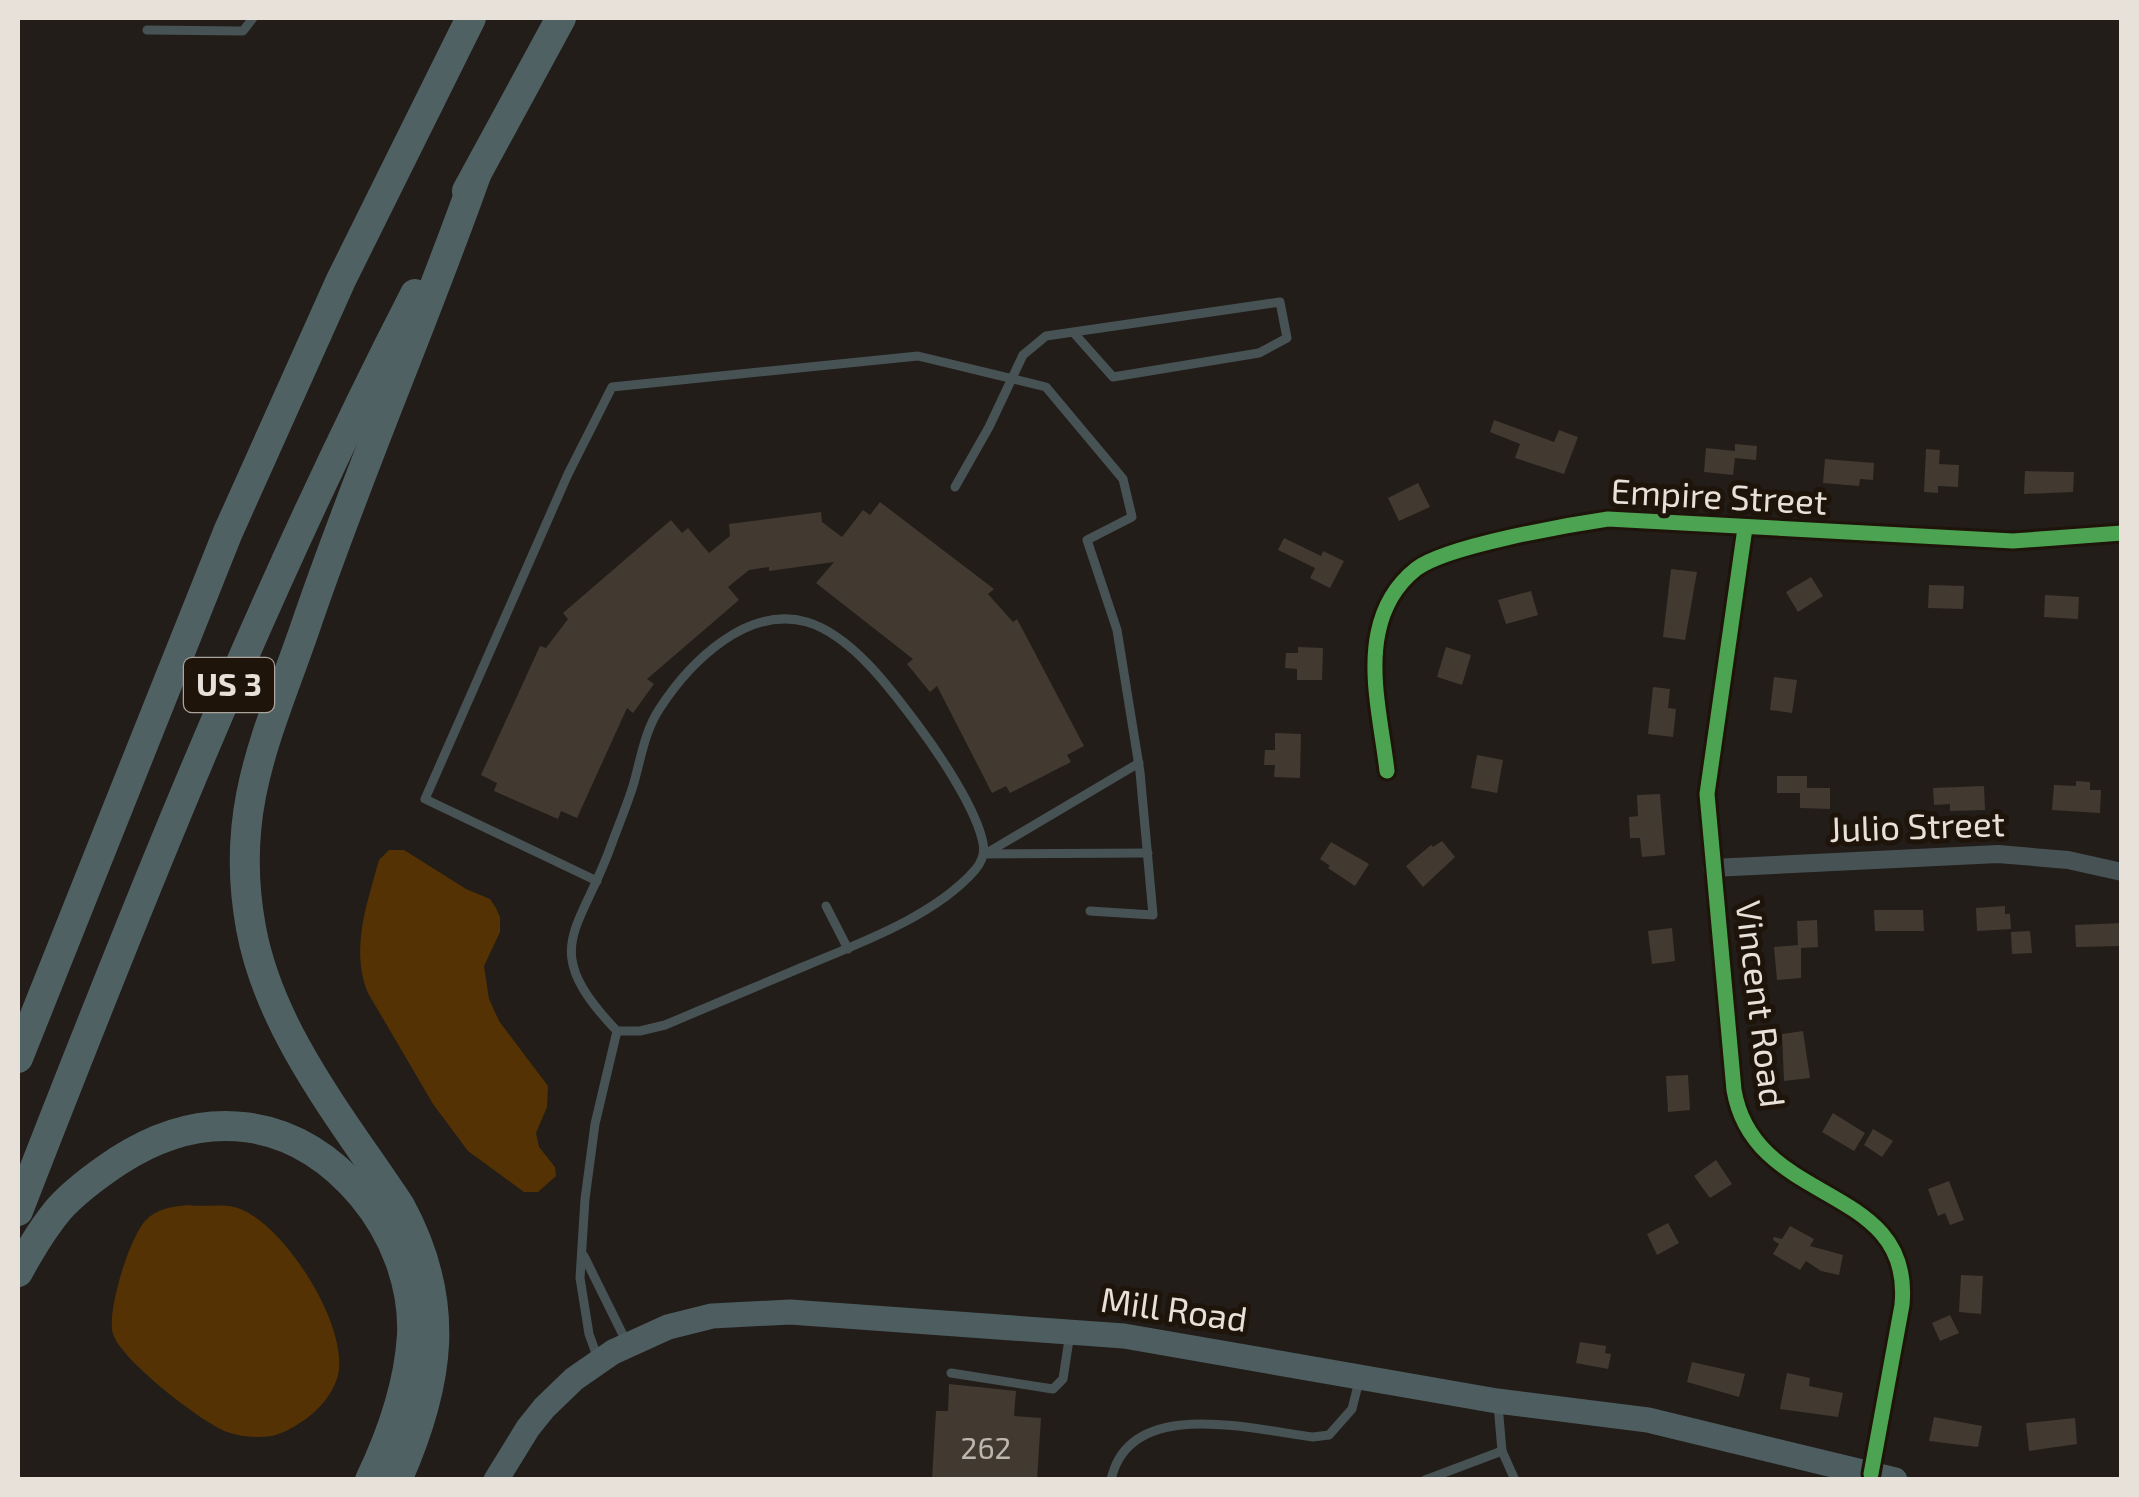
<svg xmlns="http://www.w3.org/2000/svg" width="2139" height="1497" font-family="'Exo 2',sans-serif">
  <rect width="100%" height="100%" fill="#221d18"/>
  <!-- green -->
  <g fill="#543203">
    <path d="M389,850H404L466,889L490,899L496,908L500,917V932L484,966L489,999L499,1021L548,1086L547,1107L536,1133L539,1147L555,1167L556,1176L538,1192H524L468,1151L433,1104L368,993C350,949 367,904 379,860Z"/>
    <path d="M188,1205C208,1208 228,1201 247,1212C289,1235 344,1320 339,1370C336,1390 321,1408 306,1419C295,1426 285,1433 272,1436C257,1438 241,1437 227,1432C201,1422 121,1360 113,1334C106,1312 130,1236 146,1220C158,1208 171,1207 188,1205Z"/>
  </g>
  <!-- building -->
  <g fill="#423931">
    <path d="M1494,420L1554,442L1559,430L1578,437L1564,474L1515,458L1520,444L1490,432Z"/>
    <path d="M1735,444L1757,446L1756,460L1735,458L1733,475L1704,472L1706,448L1735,451Z"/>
    <path d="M1926,449L1940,450L1939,464L1959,465L1958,487L1938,486V493L1924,492Z"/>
    <path d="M1825,459L1874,463L1873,480L1860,479L1859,486L1823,483Z"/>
    <path d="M2025,471L2074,472L2073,492L2024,494Z"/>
    <path d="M1418,483L1430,507L1399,521L1388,498Z"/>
    <path d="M880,502L994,589L988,594L1013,622L1017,619L1084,746L1067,755L1071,762L1010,793L1006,786L992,793L937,686L930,692L907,664L913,659L816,583L834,562L769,571V567L749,570L728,587L739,600L647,679L654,684L633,713L627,708L577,818L561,811L558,819L494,791L497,783L481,775L540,646L546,648L568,619L563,613L671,520L682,533L688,528L709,553L730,536L729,524L821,512L822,522L842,537L863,510L870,515Z"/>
    <path d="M1284,538L1321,556L1323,551L1344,561L1330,588L1310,578L1315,568L1278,550Z"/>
    <path d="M1671,569L1697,572L1685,640L1663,637Z"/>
    <path d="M1811,577L1823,596L1798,612L1786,592Z"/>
    <path d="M1929,585L1964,586L1963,609L1928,608Z"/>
    <path d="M1531,591L1538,615L1506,624L1498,600Z"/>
    <path d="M2045,595L2079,597L2078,619L2044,617Z"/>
    <path d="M1298,647L1323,648L1322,680H1297V669L1285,668L1286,653H1298Z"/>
    <path d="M1446,647L1471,655L1462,685L1437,677Z"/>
    <path d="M1774,677L1797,680L1792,713L1770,710Z"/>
    <path d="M1653,687L1670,689L1668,708L1676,709L1673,737L1648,734Z"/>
    <path d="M1275,733L1301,734L1300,778L1274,777L1275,765H1264L1265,750H1275Z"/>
    <path d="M1477,755L1503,760L1497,793L1471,788Z"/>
    <path d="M1777,776H1807V788H1830V809L1800,808V793H1777Z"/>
    <path d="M2076,781L2090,782V790H2101L2100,813L2052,810L2054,785L2076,786Z"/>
    <path d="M1984,786L1985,810L1950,811V804L1934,805L1933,788Z"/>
    <path d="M1660,794L1665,855L1642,857L1640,838H1630L1629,817L1638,816L1637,795Z"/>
    <path d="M1442,841L1455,857L1423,887L1406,866L1431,845L1433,847Z"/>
    <path d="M1331,842L1369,864L1355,886L1328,868L1330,866L1320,859Z"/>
    <path d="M2005,906V914H2010L2011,929L1977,931L1976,908Z"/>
    <path d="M1874,910H1923L1924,931H1875Z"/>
    <path d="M1817,920L1818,947L1801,948V978L1777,980L1774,947L1798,945L1797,921Z"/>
    <path d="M2122,923V946L2076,947L2075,925Z"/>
    <path d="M1672,928L1675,961L1652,964L1648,931Z"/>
    <path d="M2030,931L2032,953L2012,954L2011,932Z"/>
    <path d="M1803,1031L1810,1078L1784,1081L1782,1034Z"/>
    <path d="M1688,1075L1690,1110L1668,1112L1666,1076Z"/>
    <path d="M1833,1113L1865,1133L1854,1151L1822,1132Z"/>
    <path d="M1873,1129L1893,1141L1882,1157L1864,1145Z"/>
    <path d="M1716,1160L1732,1184L1710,1198L1694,1176Z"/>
    <path d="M1949,1181L1964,1220L1950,1225L1945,1213L1938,1216L1928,1189Z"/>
    <path d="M1668,1223L1679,1243L1657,1255L1647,1234Z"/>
    <path d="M1790,1226L1814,1239L1810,1246L1843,1255L1839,1275L1821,1271L1806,1261L1800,1270L1773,1254L1779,1244L1773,1240L1774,1237L1782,1239Z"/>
    <path d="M1961,1275L1983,1276L1981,1314L1959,1312Z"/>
    <path d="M1950,1315L1959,1333L1940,1341L1932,1323Z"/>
    <path d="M1580,1342L1606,1346L1605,1353L1611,1354L1608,1369L1576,1363Z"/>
    <path d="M1692,1362L1745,1374L1739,1397L1687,1382Z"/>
    <path d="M1787,1373L1810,1378L1809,1386L1843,1393L1838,1417L1780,1409Z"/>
    <path d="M949,1384L1016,1391L1014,1416L1041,1418L1037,1480H932L936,1411H948Z"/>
    <path d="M1934,1417L1982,1426L1978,1447L1929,1441Z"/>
    <path d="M2075,1418L2077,1444L2029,1451L2026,1423Z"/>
  </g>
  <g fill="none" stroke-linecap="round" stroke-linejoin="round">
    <!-- service -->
    <g stroke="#475254" stroke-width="9">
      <path d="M147,30L243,31L253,18"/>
      <path d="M955,487L989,427L1023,355L1046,336L1280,302L1287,338L1259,353L1113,377L1073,332"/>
      <path d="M1139,763L985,854L1148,853"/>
      <path d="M597,881L425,799L568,474L612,387L918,356L1046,387L1123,479L1132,517L1087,540L1117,630L1140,772L1153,915L1090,911"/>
      <path d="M826,906L848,949"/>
      <path d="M584,1256L626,1341"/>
      <path d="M598,1359L589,1334L580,1278L585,1199L595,1124L617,1031C537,947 580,934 612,843C619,824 627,805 633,786C641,759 644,732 660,708C690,662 747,605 807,622C851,635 891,689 917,724C938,752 976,808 983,843C985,853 982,862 975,870C935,916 860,943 805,966C758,986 712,1005 665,1025L640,1031H617"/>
      <path d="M951,1373L1053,1389L1063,1379L1070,1333"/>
      <path d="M1498,1405L1502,1451L1515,1480"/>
      <path d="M1111,1480C1129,1395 1254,1430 1313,1437L1329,1435L1352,1409L1359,1381"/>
      <path d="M1425,1480L1502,1451"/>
    </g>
    <!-- minor -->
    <g stroke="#475254" stroke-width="18">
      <path d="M1745,528L1707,794L1734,1090C1754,1208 1914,1181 1902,1305L1871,1474"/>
      <path d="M1387,771C1382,727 1369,677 1378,633C1383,608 1396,585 1416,569C1446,546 1567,525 1608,519L2013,541L2122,533"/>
      <path d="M1712,868L1998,854L2068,860L2122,872"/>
    </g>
    <!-- secondary -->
    <path stroke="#4d5d60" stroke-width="25" d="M496,1480L528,1428L544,1408L574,1379L613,1352L668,1327L712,1316L790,1312L1124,1336L1497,1401L1648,1420L1895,1480"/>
    <!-- motorway -->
    <g stroke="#506164" stroke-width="30">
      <path d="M467,191L561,18"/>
      <path d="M18,1058L228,532L341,280L471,18"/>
      <path d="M18,1211C139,900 262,591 415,294"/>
      <path d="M18,1272C30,1250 43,1228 59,1209C76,1190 97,1175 118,1161C204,1105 295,1116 362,1195C394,1233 414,1284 412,1335C409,1385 392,1434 370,1480"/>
      <path d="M397,1480C440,1383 452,1302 400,1206C344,1121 270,1032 251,928C229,809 268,735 305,628C357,475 422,327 476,175"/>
    </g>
    <!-- cycleway casing -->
    <g stroke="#1e140a" stroke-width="21">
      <g id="cycleway">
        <path d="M1745,528L1707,794L1734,1090C1754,1208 1914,1181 1902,1305L1871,1474"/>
        <path d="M1387,771C1382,727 1369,677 1378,633C1383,608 1396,585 1416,569C1446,546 1567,525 1608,519L2013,541L2122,533"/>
      </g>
    </g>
    <!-- cycleway -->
    <use href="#cycleway" stroke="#4ca352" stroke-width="15"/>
  </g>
  <g text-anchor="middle" stroke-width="10" stroke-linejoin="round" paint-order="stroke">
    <!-- number labels -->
    <g font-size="30" fill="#beb7b0">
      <text x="986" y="1459">262</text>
    </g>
    <!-- shield labels -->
    <rect fill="#1e140a" stroke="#aba49c" stroke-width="2.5" x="184" y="658" width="90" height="54" rx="8"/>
    <g font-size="32" font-weight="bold" fill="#e8e1da">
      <text x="229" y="696">US 3</text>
    </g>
    <!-- street labels -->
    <g font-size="35" fill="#e8e1da" stroke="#1e140a">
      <text transform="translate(1719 497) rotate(3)" y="12">Empire Street</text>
      <text transform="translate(1917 827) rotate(-2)" y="12">Julio Street</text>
      <text transform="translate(1760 1004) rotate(83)" y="12">Vincent Road</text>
      <text transform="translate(1174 1310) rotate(8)" y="12">Mill Road</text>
    </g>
  </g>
  <!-- border -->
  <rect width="2139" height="1497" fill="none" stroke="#e8e1da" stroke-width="40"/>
</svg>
